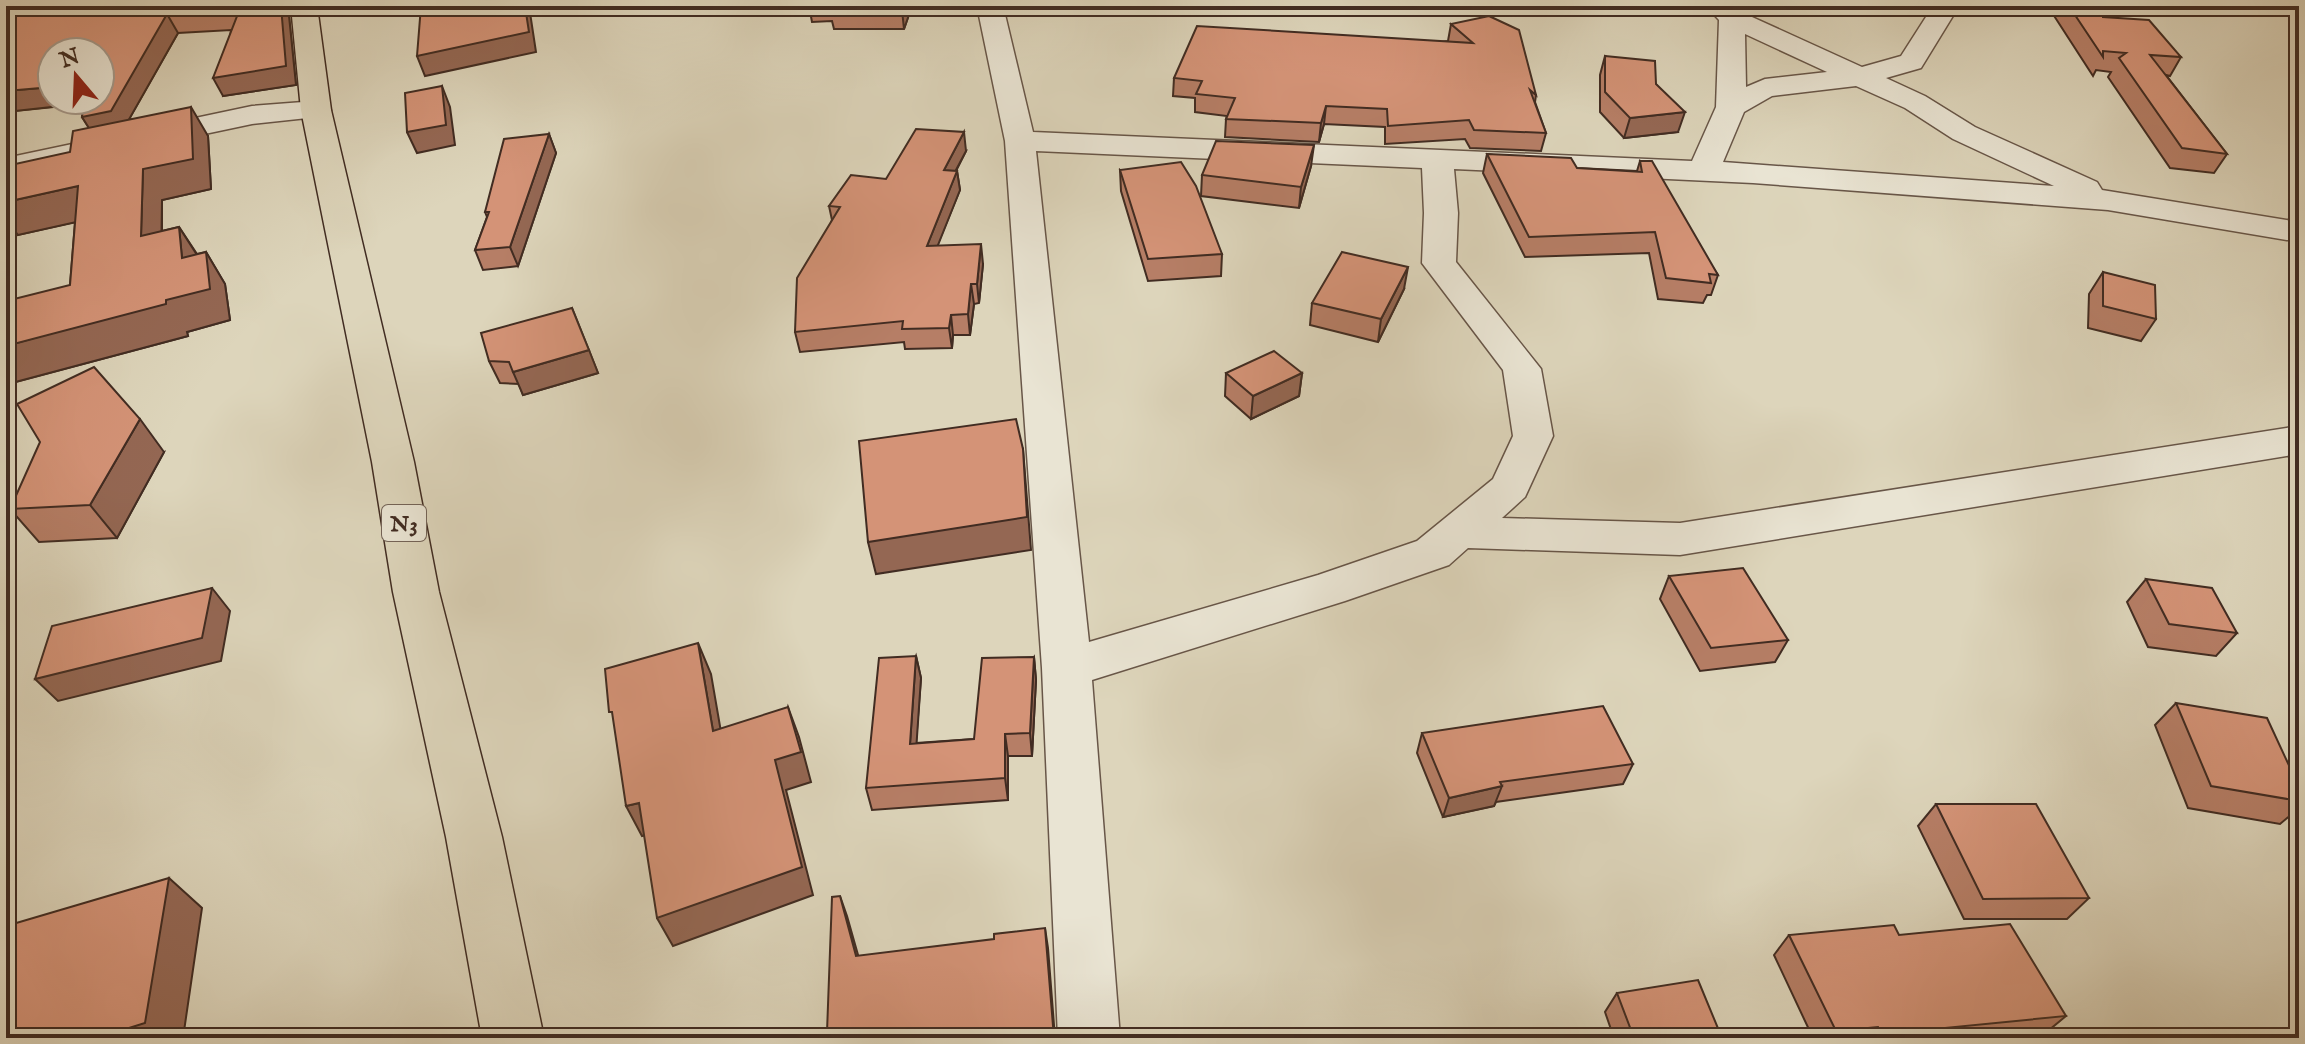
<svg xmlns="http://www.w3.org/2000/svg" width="2305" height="1044" font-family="'IM FELL English',serif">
  <rect width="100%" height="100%" fill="#ddd5bb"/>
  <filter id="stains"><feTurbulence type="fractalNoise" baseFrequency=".0025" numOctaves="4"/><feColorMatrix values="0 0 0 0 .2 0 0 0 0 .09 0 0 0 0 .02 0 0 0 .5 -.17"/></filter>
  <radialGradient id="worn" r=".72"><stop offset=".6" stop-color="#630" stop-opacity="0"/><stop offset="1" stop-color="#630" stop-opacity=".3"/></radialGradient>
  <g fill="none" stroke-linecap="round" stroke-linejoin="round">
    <!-- minor casing -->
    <g stroke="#685648" stroke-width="3">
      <g id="minor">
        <path d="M977,6H1003L1033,132L1692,161L1716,107L1719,20L1706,6H1734L1741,12L1862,67L1901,56L1933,6H1959L1921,68L1886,78L1925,96L1975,127L2097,182L2102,190L2299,222V242L2108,210L1753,183L1454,169L1458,213L1456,262L1541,369L1553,436L1525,497L1502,518L1680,523L2299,426V454L1680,555L1468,548L1449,565L1345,601L1092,680L1120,1038H1058L1042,668L1005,141ZM1745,34L1827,72L1765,79L1746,87ZM1856,86L1905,108L1953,139L2054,186L1723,162L1744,112L1772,96ZM1036,151L1422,168L1424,213L1422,263L1503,370L1513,436L1493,479L1417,541L1318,575L1089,642Z"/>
        <path d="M316,101L326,104L331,110L326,116L252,124L6,176V158L252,106Z"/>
      </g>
    </g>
    <!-- trunk casing -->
    <g stroke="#412c22" stroke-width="3">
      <path id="trunk" d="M291,6H317L331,110L414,462L439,592L502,837L544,1038H482L446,837L393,592L372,462L301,110Z"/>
    </g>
    <!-- minor -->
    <use href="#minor" fill="#e9e4d3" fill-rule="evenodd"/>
    <!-- trunk -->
    <use href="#trunk" fill="#ddd5bb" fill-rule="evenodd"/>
  </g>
  <!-- wall -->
  <g fill="#b67e66" stroke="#412c22" stroke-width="2">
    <path d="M43,6H288L296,85L223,96L231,30L178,33L129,119L208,136L211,189L162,200V231L179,227L197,254L206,252L225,284L230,320L187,332L188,336L8,384L70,285L75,222L18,235L70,152L89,128L82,117L83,104L6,112V8Z"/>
    <path d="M809,6H912L904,29H834L832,21L812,22Z"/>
    <path d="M2049,6H2103V17L2181,57L2170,76L2166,75L2227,154L2214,173L2170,168L2108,77L2111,72L2096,70L2093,76L2049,8Z"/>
    <path d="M1451,24L1536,95L1535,102L1546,133L1541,151L1470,148L1465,139L1385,144V127L1324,124L1319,142L1225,137L1226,119L1227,116L1195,112V98L1173,96L1174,78L1448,41Z"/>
    <path d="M1605,56L1656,84L1678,132L1624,138L1600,112V75Z"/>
    <path d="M549,134L556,153L518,266L483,270L475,250L487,217L485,212Z"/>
    <path d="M966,151L956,171H957L960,190L937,246L983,264L979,303L974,304L970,335H953L952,348L905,349L904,342L800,352L795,332L832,220L829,206L886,179Z"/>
    <path d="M1487,154L1577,168L1637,171L1640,161L1718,275L1711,295H1707L1703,303L1658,299L1649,253L1525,257L1483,173Z"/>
    <path d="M1311,166L1299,208L1201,196L1202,175Z"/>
    <path d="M1120,170L1222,254L1221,276L1148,281L1121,191Z"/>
    <path d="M2103,272L2156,319L2141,341L2088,328L2089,294Z"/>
    <path d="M1404,289L1378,342L1310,325L1312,303Z"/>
    <path d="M572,308L598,373L523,395L519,384L500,383L489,361Z"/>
    <path d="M1226,373H1302L1299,396L1251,419L1225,396Z"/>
    <path d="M164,452L117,538L39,542L10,509Z"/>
    <path d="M1669,576L1788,640L1775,662L1700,671L1660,599Z"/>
    <path d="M2146,579L2237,633L2216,656L2148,647L2127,602Z"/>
    <path d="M916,656L921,678L916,743L974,739L1034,657L1036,680L1032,756H1008V800L872,810L866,788Z"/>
    <path d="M2176,703L2299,787V808L2280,824L2188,808L2155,725Z"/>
    <path d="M1422,733L1633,764L1623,784L1496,802L1494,806L1443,817L1417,753Z"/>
    <path d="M1936,804L2089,898L2067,919H1964L1918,826Z"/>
    <path d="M1789,935H1899L2066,1016L2043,1035L2013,1038H1813L1774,955Z"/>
    <path d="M1617,993L1722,1038H1614L1605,1012Z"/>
  </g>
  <!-- shaded-wall -->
  <g fill="#946753" stroke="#412c22" stroke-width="2">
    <path d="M281,6H288L296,85L223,96L213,78Z"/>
    <path d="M525,6H529L536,52L425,76L417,56Z"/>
    <path d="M903,6H912L904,29L902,10Z"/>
    <path d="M167,14L178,33L123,130L94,136L82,117Z"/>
    <path d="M442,86L450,107L455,145L417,153L407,132Z"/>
    <path d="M52,87V100H96L97,102L6,112V91Z"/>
    <path d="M1326,106L1324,124L1319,142L1321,123Z"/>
    <path d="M191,107L208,136L211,189L162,200L161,267L141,236L143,169Z"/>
    <path d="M1685,112L1678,132L1624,138L1630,118Z"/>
    <path d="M964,132L966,151L946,189L944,170Z"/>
    <path d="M549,134L556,153L518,266L510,247Z"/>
    <path d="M1314,145L1311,166L1299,208L1301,187Z"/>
    <path d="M957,171L960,190L930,265L927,246Z"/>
    <path d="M78,186L99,217L18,235L6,219V202Z"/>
    <path d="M179,227L199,258H182Z"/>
    <path d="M981,244L983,264L979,303L977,284Z"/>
    <path d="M206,252L225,284L230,320L187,332L188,336L8,384L6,381V346L166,300Z"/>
    <path d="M1408,267L1404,289L1378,342L1381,319Z"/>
    <path d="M971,284L974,304L970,335L968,314Z"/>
    <path d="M951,315L953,335L952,348L949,328Z"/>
    <path d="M589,350L598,373L523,395L513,372Z"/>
    <path d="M1302,373L1299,396L1251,419L1253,396Z"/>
    <path d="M140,419L164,452L117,538L90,505Z"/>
    <path d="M1023,449L1031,550L876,574L868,542Z"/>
    <path d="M212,588L230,611L221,661L58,701L35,679Z"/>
    <path d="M698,643L711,674L726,761L713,731Z"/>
    <path d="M916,656L921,678L915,766L910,744Z"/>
    <path d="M1034,657L1036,680L1032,756L1030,733Z"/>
    <path d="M788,707L799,737L811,782L786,790L813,895L673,946L657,918L775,760Z"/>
    <path d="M1005,734L1008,756V800L1005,778Z"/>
    <path d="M1502,786L1494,806L1443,817L1449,798Z"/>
    <path d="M639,803L655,833L642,836L626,806Z"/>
    <path d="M169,878L202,908L183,1038H97Z"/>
    <path d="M840,896L847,916L864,976L856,956Z"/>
    <path d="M1045,928L1048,948L1055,1038H1054Z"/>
  </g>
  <!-- building -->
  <g fill="#d49377" stroke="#412c22" stroke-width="2">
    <path d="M43,6H281L286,66L213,78L239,11L167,14L111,111L82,117L84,100H100V52H52V87L6,91V8Z"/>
    <path d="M421,6H525L529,32L417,56Z"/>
    <path d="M832,6H903L902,10H830Z"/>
    <path d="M2069,6H2103V17L2149,20L2181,57L2150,55L2227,154L2182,148L2119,58L2126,53L2103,51V57Z"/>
    <path d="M1489,16L1519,30L1536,95L1530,90L1546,133L1474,130L1469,120L1388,126L1387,109L1326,106L1321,123L1226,119L1235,98L1196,94L1202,81L1174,78L1197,26L1473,43L1451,24Z"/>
    <path d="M1605,56L1655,61L1656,84L1685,112L1630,118L1605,92Z"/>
    <path d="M442,86L446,125L407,132L405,93Z"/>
    <path d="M191,107L193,159L143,169L141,236L179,227L182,258L206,252L210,289L166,300V304L6,346V301L70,285L78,186L6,202V166L70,152L73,131Z"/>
    <path d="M916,129L964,132L944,170L957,171L927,246L981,244L977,284H971L968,314L951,315L949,328L902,329L903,321L795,332L797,278L840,207L829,206L851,175L886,179Z"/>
    <path d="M549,134L510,247L475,250L489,212H485L504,139Z"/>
    <path d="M1216,141L1314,145L1301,187L1202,175Z"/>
    <path d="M1487,154L1571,158L1577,168L1642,172L1640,161H1652L1718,275L1709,274L1711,283L1666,278L1655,232L1529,237Z"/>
    <path d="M1181,162L1196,186L1222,254L1148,259L1120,170Z"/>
    <path d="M1342,252L1408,267L1381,319L1312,303Z"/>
    <path d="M2103,272L2155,285L2156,319L2103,306Z"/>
    <path d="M572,308L589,350L513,372L509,362L489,361L481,333Z"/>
    <path d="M1274,351L1302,373L1253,396L1226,373Z"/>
    <path d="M94,367L140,419L90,505L10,509L40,442L17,404Z"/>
    <path d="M1016,419L1023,449L1027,517L868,542L859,441Z"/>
    <path d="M1743,568L1788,640L1711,648L1669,576Z"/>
    <path d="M2146,579L2212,588L2237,633L2169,624Z"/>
    <path d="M212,588L202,638L35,679L52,626Z"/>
    <path d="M698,643L713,731L788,707L801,752L775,760L802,867L657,918L639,803L626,806L612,712H609L605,669Z"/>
    <path d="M916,656L910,744L974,739L982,658L1034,657L1030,733L1005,734V778L866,788L879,658Z"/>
    <path d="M2176,703L2267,718L2299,787V801L2211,786Z"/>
    <path d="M1603,706L1633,764L1500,782L1502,786L1449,798L1422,733Z"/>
    <path d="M1936,804H2036L2089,898L1983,899Z"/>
    <path d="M169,878L145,1023L97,1038H6V926Z"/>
    <path d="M840,896L856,956L994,939V934L1045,928L1054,1038H807V1035L827,1032L832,897Z"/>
    <path d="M2010,924L2066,1016L1944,1028L1949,1038H1883L1878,1027L1836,1031L1789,935L1894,925L1899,935Z"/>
    <path d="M1698,980L1722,1038H1634L1617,993Z"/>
  </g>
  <g text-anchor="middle" stroke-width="6" stroke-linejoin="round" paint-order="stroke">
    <!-- shield labels -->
    <rect fill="#e9e4d3" stroke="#736357" stroke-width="2" x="382" y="505" width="44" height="36" rx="6"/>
    <g font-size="22" font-weight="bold" fill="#412c22">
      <text x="404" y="531">N3</text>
    </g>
  </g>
  <!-- margin -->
  <rect width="2305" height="1044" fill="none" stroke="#ddd5bb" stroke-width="32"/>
  <rect x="8" y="8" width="2289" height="1028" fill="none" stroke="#412c22" stroke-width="4"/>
  <rect x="16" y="16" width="2273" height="1012" fill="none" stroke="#412c22" stroke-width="2"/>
  <!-- north arrow -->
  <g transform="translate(76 76) rotate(341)"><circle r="38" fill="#e9e4d3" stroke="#a69a8c" stroke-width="2"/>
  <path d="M0-6L14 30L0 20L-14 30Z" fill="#8f2418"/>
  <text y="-12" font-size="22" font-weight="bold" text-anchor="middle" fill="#412c22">N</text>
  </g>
  <rect width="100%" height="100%" filter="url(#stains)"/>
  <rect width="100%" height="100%" fill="url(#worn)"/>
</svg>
